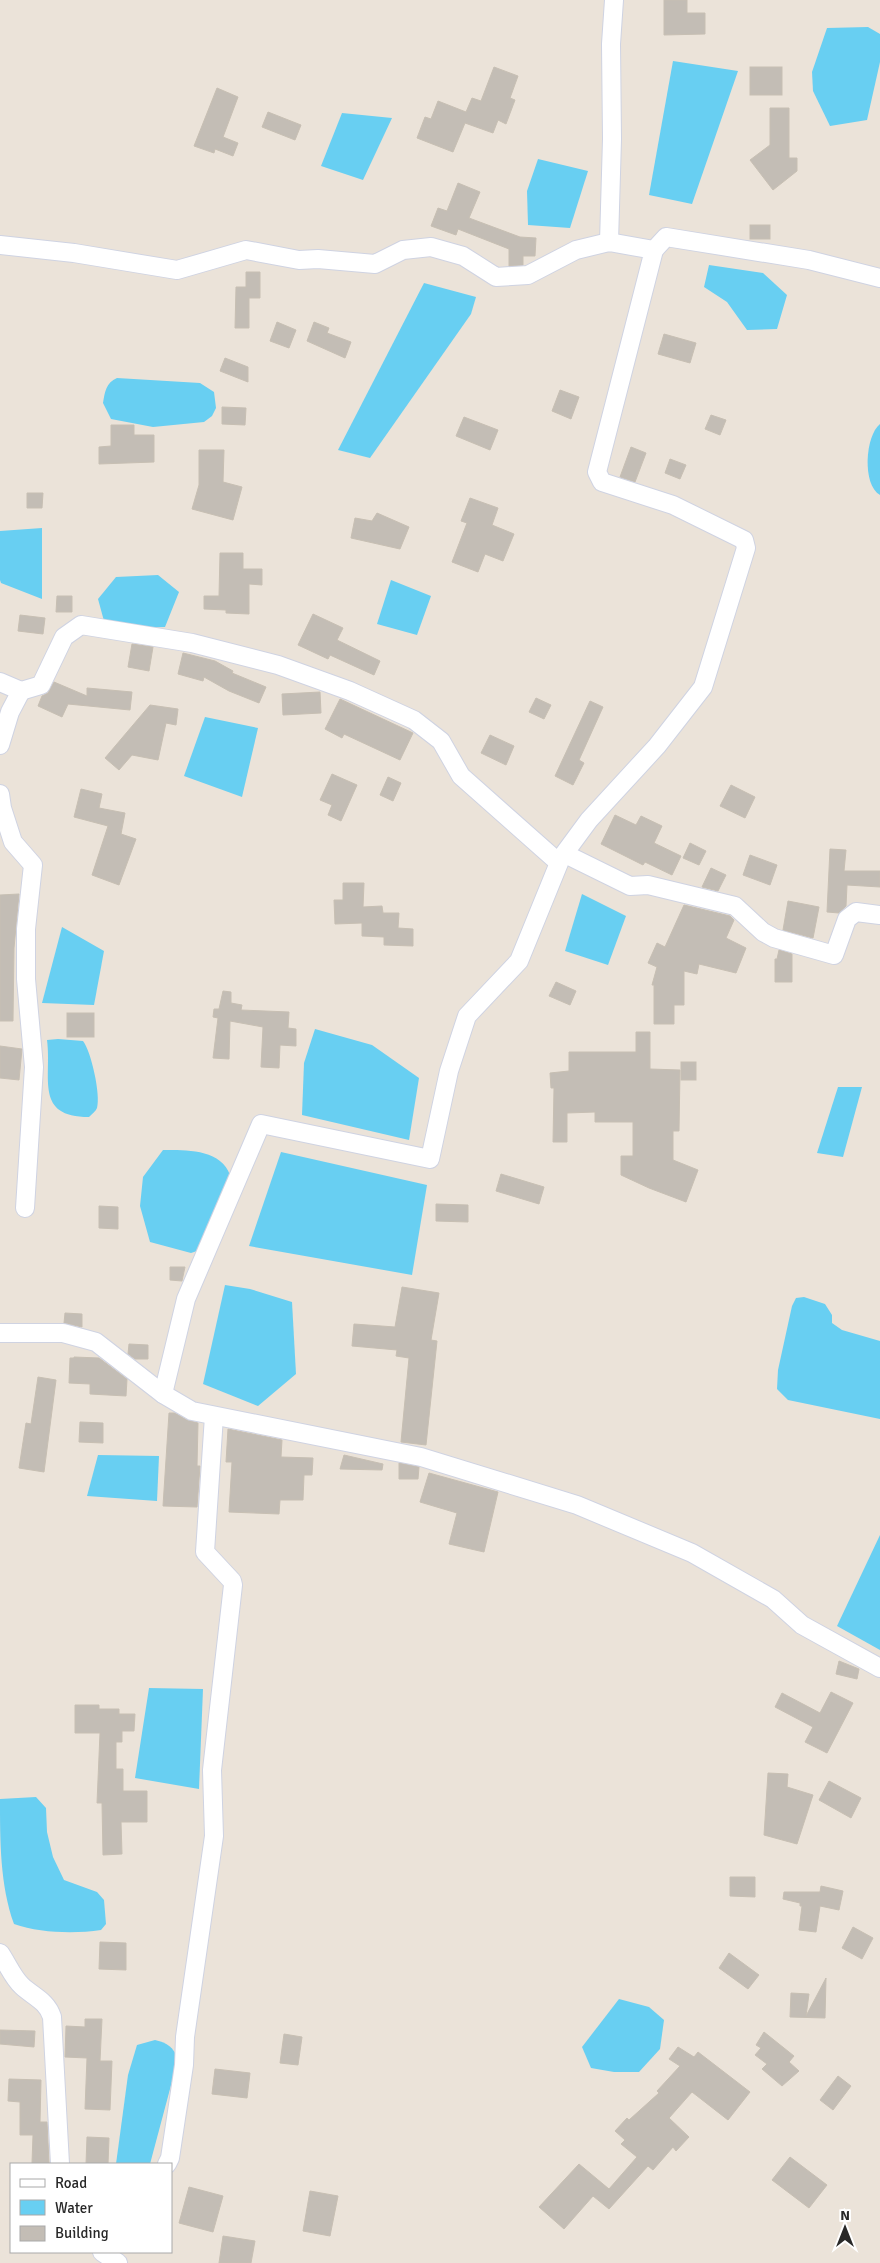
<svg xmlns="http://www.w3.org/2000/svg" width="880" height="2263" font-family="Signika,sans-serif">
  <rect width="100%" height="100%" fill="#ebe3d9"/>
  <!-- water -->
  <g fill="#68cff2">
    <path d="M868,27L880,34V62L867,120L830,126L813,91L812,72L827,28Z"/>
    <path d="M673,61L738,71L692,204L649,195Z"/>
    <path d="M342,113L392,118L363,180L321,166Z"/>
    <path d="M538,159L588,171L570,228L528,225L527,191Z"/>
    <path d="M709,265L763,273L787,295L777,329L747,330L727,302L704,287Z"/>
    <path d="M424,283L476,297L471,314L370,458L338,450Z"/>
    <path d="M117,378L200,383L214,392L216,408L212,416L204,422L153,427L111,419L103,403C105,391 106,383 117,378Z"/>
    <path d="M880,424V495C862,485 865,436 880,424Z"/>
    <path d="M42,528V599L1,583L0,580V531Z"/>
    <path d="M158,575L179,592L165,627L128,628L104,621L98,599L116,577Z"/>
    <path d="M391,580L431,596L417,635L377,624Z"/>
    <path d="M205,717L258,728L242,797L184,776Z"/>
    <path d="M582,894L626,916L608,965L565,951Z"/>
    <path d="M62,927L104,951L94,1005L42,1003Z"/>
    <path d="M315,1029L372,1045L419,1078L409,1140L302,1115L304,1063Z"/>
    <path d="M58,1039L83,1041C91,1051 101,1095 97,1108C96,1111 92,1114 89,1117C34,1117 52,1078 47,1040Z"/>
    <path d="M838,1087H862L843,1157L817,1153Z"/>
    <path d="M163,1150C186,1150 221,1149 230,1175L206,1248L191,1253L150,1242L140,1206L143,1177Z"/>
    <path d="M281,1152L427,1185L412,1275L249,1246Z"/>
    <path d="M225,1285L250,1289L292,1302L296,1374L258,1406L203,1384Z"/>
    <path d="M804,1297L825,1304L832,1315V1323L842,1330L880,1341V1419L788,1400L777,1389L778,1370L792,1306L796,1298Z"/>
    <path d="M98,1455L159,1456L157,1501L87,1496Z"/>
    <path d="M880,1535V1650L837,1626Z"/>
    <path d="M149,1688L203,1689L199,1789L135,1778Z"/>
    <path d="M36,1797L46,1808L47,1832L53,1857L64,1880L97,1892L104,1900L106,1924L101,1930C74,1934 40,1933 14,1924C0,1885 0,1841 0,1799Z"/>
    <path d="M619,1999L649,2007L664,2020L660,2049L639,2072H614L591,2068L582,2047Z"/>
    <path d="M155,2040C168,2043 173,2047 178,2059L150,2164H116L128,2075L137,2045Z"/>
  </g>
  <!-- building -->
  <g fill="#c3bdb5" stroke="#c7bfb3">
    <path d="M664,0H687V13H705V34L664,35Z"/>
    <path d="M494,67L518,76L510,98L515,100L506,124L498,120L493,133L465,123L453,152L417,138L425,117L431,119L438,101L466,112L472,98L481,101Z"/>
    <rect x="750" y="67" width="32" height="28"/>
    <path d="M217,88L238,97L223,137L238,143L233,156L215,149L214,153L194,146Z"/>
    <path d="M770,108H789V158H797V171L773,190L750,160L770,145Z"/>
    <path d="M268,112L301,125L295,140L262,127Z"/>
    <path d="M458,183L480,192L469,218L520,237L536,238L535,256H523V265L509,266V249L458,229L456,235L431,226L438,208L447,211Z"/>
    <rect x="750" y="225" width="20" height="14"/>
    <path d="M246,272H260V298H249V328H235L236,287H246Z"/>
    <path d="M277,322L296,330L289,348L270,341Z"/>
    <path d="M314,322L329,328L327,333L351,342L345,358L307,341Z"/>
    <path d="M664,334L696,343L690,363L658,354Z"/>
    <path d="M225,358L248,367V382L220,371Z"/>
    <path d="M560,390L579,397L571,419L552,411Z"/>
    <path d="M222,407L246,408L245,425L222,424Z"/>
    <path d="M711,415L726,420L720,435L705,429Z"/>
    <path d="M464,417L498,430L490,450L456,436Z"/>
    <path d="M111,425H134V435H154V462L99,464V447L111,446Z"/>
    <path d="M631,447L646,453L635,482L620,477Z"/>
    <path d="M199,450H224L223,482L242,487L233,520L192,509L199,485Z"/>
    <path d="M670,459L686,465L680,479L665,473Z"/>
    <path d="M27,493H43L42,508H27Z"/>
    <path d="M470,498L498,508L492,525L514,534L503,561L485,554L478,572L452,562L467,523L461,521Z"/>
    <path d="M377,513L409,527L400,549L351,538L355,518L372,521Z"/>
    <path d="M220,553H243V569H262V585L249,584V614L226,613V610L204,609V596H219Z"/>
    <path d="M57,596H72V612H56Z"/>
    <path d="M313,614L343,628L337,640L380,661L374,675L330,655L328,659L298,645Z"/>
    <path d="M20,615L45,618L43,634L18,631Z"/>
    <path d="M132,644L153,647L149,671L128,667Z"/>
    <path d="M183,653L215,661L233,671L232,673L266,687L259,703L229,691L204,677L203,681L178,674Z"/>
    <path d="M54,682L87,696V688L132,692L130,710L68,704L62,717L38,706L42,696L48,693Z"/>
    <path d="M320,692L321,713L283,715L282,694Z"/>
    <path d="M536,698L551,705L544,719L529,712Z"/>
    <path d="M340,699L413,733L400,760L344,734L342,738L325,729Z"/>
    <path d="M590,701L603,707L579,760L584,763L573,785L555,776Z"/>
    <path d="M150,705L178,709L176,725L166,723L158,760L132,755L119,770L105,758Z"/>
    <path d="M490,735L514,746L506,765L481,753Z"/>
    <path d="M332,774L357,785L341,821L328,815L332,805L320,800Z"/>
    <path d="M388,777L401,783L393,801L380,795Z"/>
    <path d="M731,785L755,797L745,818L720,806Z"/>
    <path d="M81,789L102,794L99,808L125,813L121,834L136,839L119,885L92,875L108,826L74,817Z"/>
    <path d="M615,815L636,825L641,816L662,826L654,843L681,856L672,875L645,862L643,865L601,844Z"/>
    <path d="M690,843L706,851L699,865L683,858Z"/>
    <path d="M830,849L846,850L844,871H880V887L847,885L846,906L839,913L827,912Z"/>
    <path d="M750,855L777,865L770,885L743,875Z"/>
    <path d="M711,868L726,875L718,891L702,887Z"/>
    <path d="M343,883H364L363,907L382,906L383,913H399L398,928L413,929V946L384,945V937L362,936V923L335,924L334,900H343Z"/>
    <path d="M19,894L14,948L13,1021H0V895Z"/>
    <path d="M788,901L819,907L813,938L783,930Z"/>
    <path d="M684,905L730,916L734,920L726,938L746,948L736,973L699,964L697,974L684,971V1005H674V1024H654V985H652L657,967L648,963L657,943L665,947Z"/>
    <path d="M779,950L792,954V982H775V959H777Z"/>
    <path d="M556,982L576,991L570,1005L549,996Z"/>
    <path d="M223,991L231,992V1003L242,1005L241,1010L289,1012L288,1028L296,1029V1046L280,1045L279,1068L261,1067L263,1027L230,1021L229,1059L213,1058L218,1018L213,1017L214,1009H219Z"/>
    <rect x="67" y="1013" width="27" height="24"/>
    <path d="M636,1032H650V1069L680,1070L679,1131H673V1160L698,1170L686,1202L649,1188L621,1175V1156H633V1122H595V1112L567,1113V1142H553L554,1088H551L550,1073L569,1071V1052H636Z"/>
    <path d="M0,1046L22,1049L19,1080L0,1078Z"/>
    <rect x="681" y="1062" width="15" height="18"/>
    <path d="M501,1174L544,1187L539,1204L496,1191Z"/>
    <path d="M436,1204L468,1205V1222L436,1221Z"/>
    <path d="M99,1206L118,1207V1229L99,1228Z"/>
    <path d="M170,1267H185L182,1281L170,1280Z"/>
    <path d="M402,1287L439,1293L431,1340L437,1341L426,1445L401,1442L409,1358L396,1356L397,1350L352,1346L354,1324L395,1327Z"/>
    <path d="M65,1313L82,1314V1327L64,1323Z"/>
    <path d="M129,1344L148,1345V1359H135L128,1354Z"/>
    <path d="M74,1357L99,1358L127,1379L126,1396L90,1394V1384L69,1383L70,1358H74Z"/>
    <path d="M38,1377L56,1380L44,1472L19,1468L26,1423L31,1424Z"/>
    <path d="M169,1413H175L187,1420L198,1423L197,1466H200L197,1507L163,1506Z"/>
    <path d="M80,1422L103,1423V1443L79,1442Z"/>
    <path d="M228,1429L282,1440L281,1457L313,1458L312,1475H304L303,1500H280L279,1514L229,1512L232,1462H226Z"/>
    <path d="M344,1455L383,1464L382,1470L340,1469Z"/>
    <path d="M399,1463L419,1467L418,1479H399Z"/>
    <path d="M429,1473L498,1492L484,1552L449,1544L457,1513L420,1502Z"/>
    <path d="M839,1661L859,1669L857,1679L836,1674Z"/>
    <path d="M831,1692L853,1703L827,1753L805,1742L813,1727L775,1707L782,1693L820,1713Z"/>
    <path d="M75,1705H99V1709H119V1714H135L134,1731H122V1742H116V1769H123V1791H147V1822H121L122,1854L103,1855L102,1803H97L100,1733H75Z"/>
    <path d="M768,1773L788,1774L787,1787L813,1795L797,1844L764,1835Z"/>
    <path d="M829,1781L861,1798L851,1818L819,1800Z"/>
    <path d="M730,1877H755V1897L730,1896Z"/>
    <path d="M821,1886L843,1891L839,1910L820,1906L816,1932L799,1930L802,1906H800V1903L783,1899L784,1892H820Z"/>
    <path d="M853,1927L873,1938L862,1959L842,1948Z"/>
    <path d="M100,1942L126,1943V1970L99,1969Z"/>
    <path d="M729,1953L759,1975L748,1989L719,1968Z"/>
    <path d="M826,1978L825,2018L790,2017L791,1993L809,1994L806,2016Z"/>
    <path d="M85,2019H102L100,2061H112L110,2110L85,2109L87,2058L65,2057L66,2026L85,2027Z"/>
    <path d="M0,2030L35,2031L34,2047L0,2044Z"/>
    <path d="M764,2032L794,2056L789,2062L799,2071L782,2086L762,2069L767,2064L755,2055L761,2048L756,2045Z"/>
    <path d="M284,2034L302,2037L298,2065L280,2063Z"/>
    <path d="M678,2047L694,2057L698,2052L750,2092L728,2120L692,2092L669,2118L689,2137L676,2151L673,2147L653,2170L648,2166L609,2209L593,2196L564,2229L539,2207L579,2164L609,2189L637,2157L621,2144L625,2140L615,2131L627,2118L629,2120L659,2093L657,2091L680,2066L669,2059Z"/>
    <path d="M215,2069L250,2073L247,2098L212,2094Z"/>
    <path d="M838,2076L851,2086L833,2110L820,2100Z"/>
    <path d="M9,2079L41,2080L40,2122H47L49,2163H32L33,2135H20V2102L8,2101Z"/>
    <path d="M87,2137L109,2138L108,2164H86Z"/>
    <path d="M790,2157L827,2185L809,2208L772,2180Z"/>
    <path d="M189,2187L223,2196L213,2232L179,2223Z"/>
    <path d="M310,2191L338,2196L330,2236L303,2231Z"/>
    <path d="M223,2236L255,2241L251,2263H219Z"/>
  </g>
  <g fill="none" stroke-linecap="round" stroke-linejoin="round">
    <!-- street casing -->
    <g stroke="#cfd3e2" stroke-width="20">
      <g id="street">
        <path d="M609,242L612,139L611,44L614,0"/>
        <path d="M0,245L74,253L177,270L246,250L299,260L318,259L375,264L403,250L431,247L463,256L496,277L528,275L576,250L609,242L654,250L597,472L602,482L673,505L744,540L746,548L703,687L657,746L589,820L561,858L519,961L467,1016L449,1071L430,1159L261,1124L186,1299L163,1394"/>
        <path d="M654,250L666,237L809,260L880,278"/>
        <path d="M0,682L21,691L41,685L64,637L81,625L192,643L278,665L350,691L414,720L441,741L461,776L558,862"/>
        <path d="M0,745L10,712L21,691"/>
        <path d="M0,794L2,808L13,842L33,865L26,929V979L34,1067L25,1208"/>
        <path d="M565,854L630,886L648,885L735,906L763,932L774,938L834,955L847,919L856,912L880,915"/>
        <path d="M0,1333H63L96,1342L163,1394L192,1411L421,1457L577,1505L692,1553L773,1599L802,1625L880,1668"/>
        <path d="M0,1953C7,1963 13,1978 22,1986C34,1997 47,2001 52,2017L60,2164"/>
        <path d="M167,2164L170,2158L184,2065L185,2037L214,1836L212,1770L233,1585L232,1581L205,1552L214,1416"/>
        <path d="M102,2252L118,2263"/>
      </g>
    </g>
    <!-- street -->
    <use href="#street" stroke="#fff" stroke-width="18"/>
  </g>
  <!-- legend -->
  <rect x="10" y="2163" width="162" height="90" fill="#ffffff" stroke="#a9a9a9"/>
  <rect x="20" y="2179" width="25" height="8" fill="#ffffff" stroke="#a9a9a9"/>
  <text x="55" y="2188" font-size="15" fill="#282828">Road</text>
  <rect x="20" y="2200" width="25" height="15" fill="#68cff2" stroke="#a9a9a9"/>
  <text x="55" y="2213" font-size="15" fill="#282828">Water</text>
  <rect x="20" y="2226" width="25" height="15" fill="#c3bdb5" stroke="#a9a9a9"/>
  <text x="55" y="2238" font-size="15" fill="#282828">Building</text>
  <!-- north arrow -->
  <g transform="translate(845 2228)" stroke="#ffffff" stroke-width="4" paint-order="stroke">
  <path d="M0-4L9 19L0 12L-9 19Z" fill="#282828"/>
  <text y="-8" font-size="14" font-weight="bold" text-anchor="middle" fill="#282828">N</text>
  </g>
</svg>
